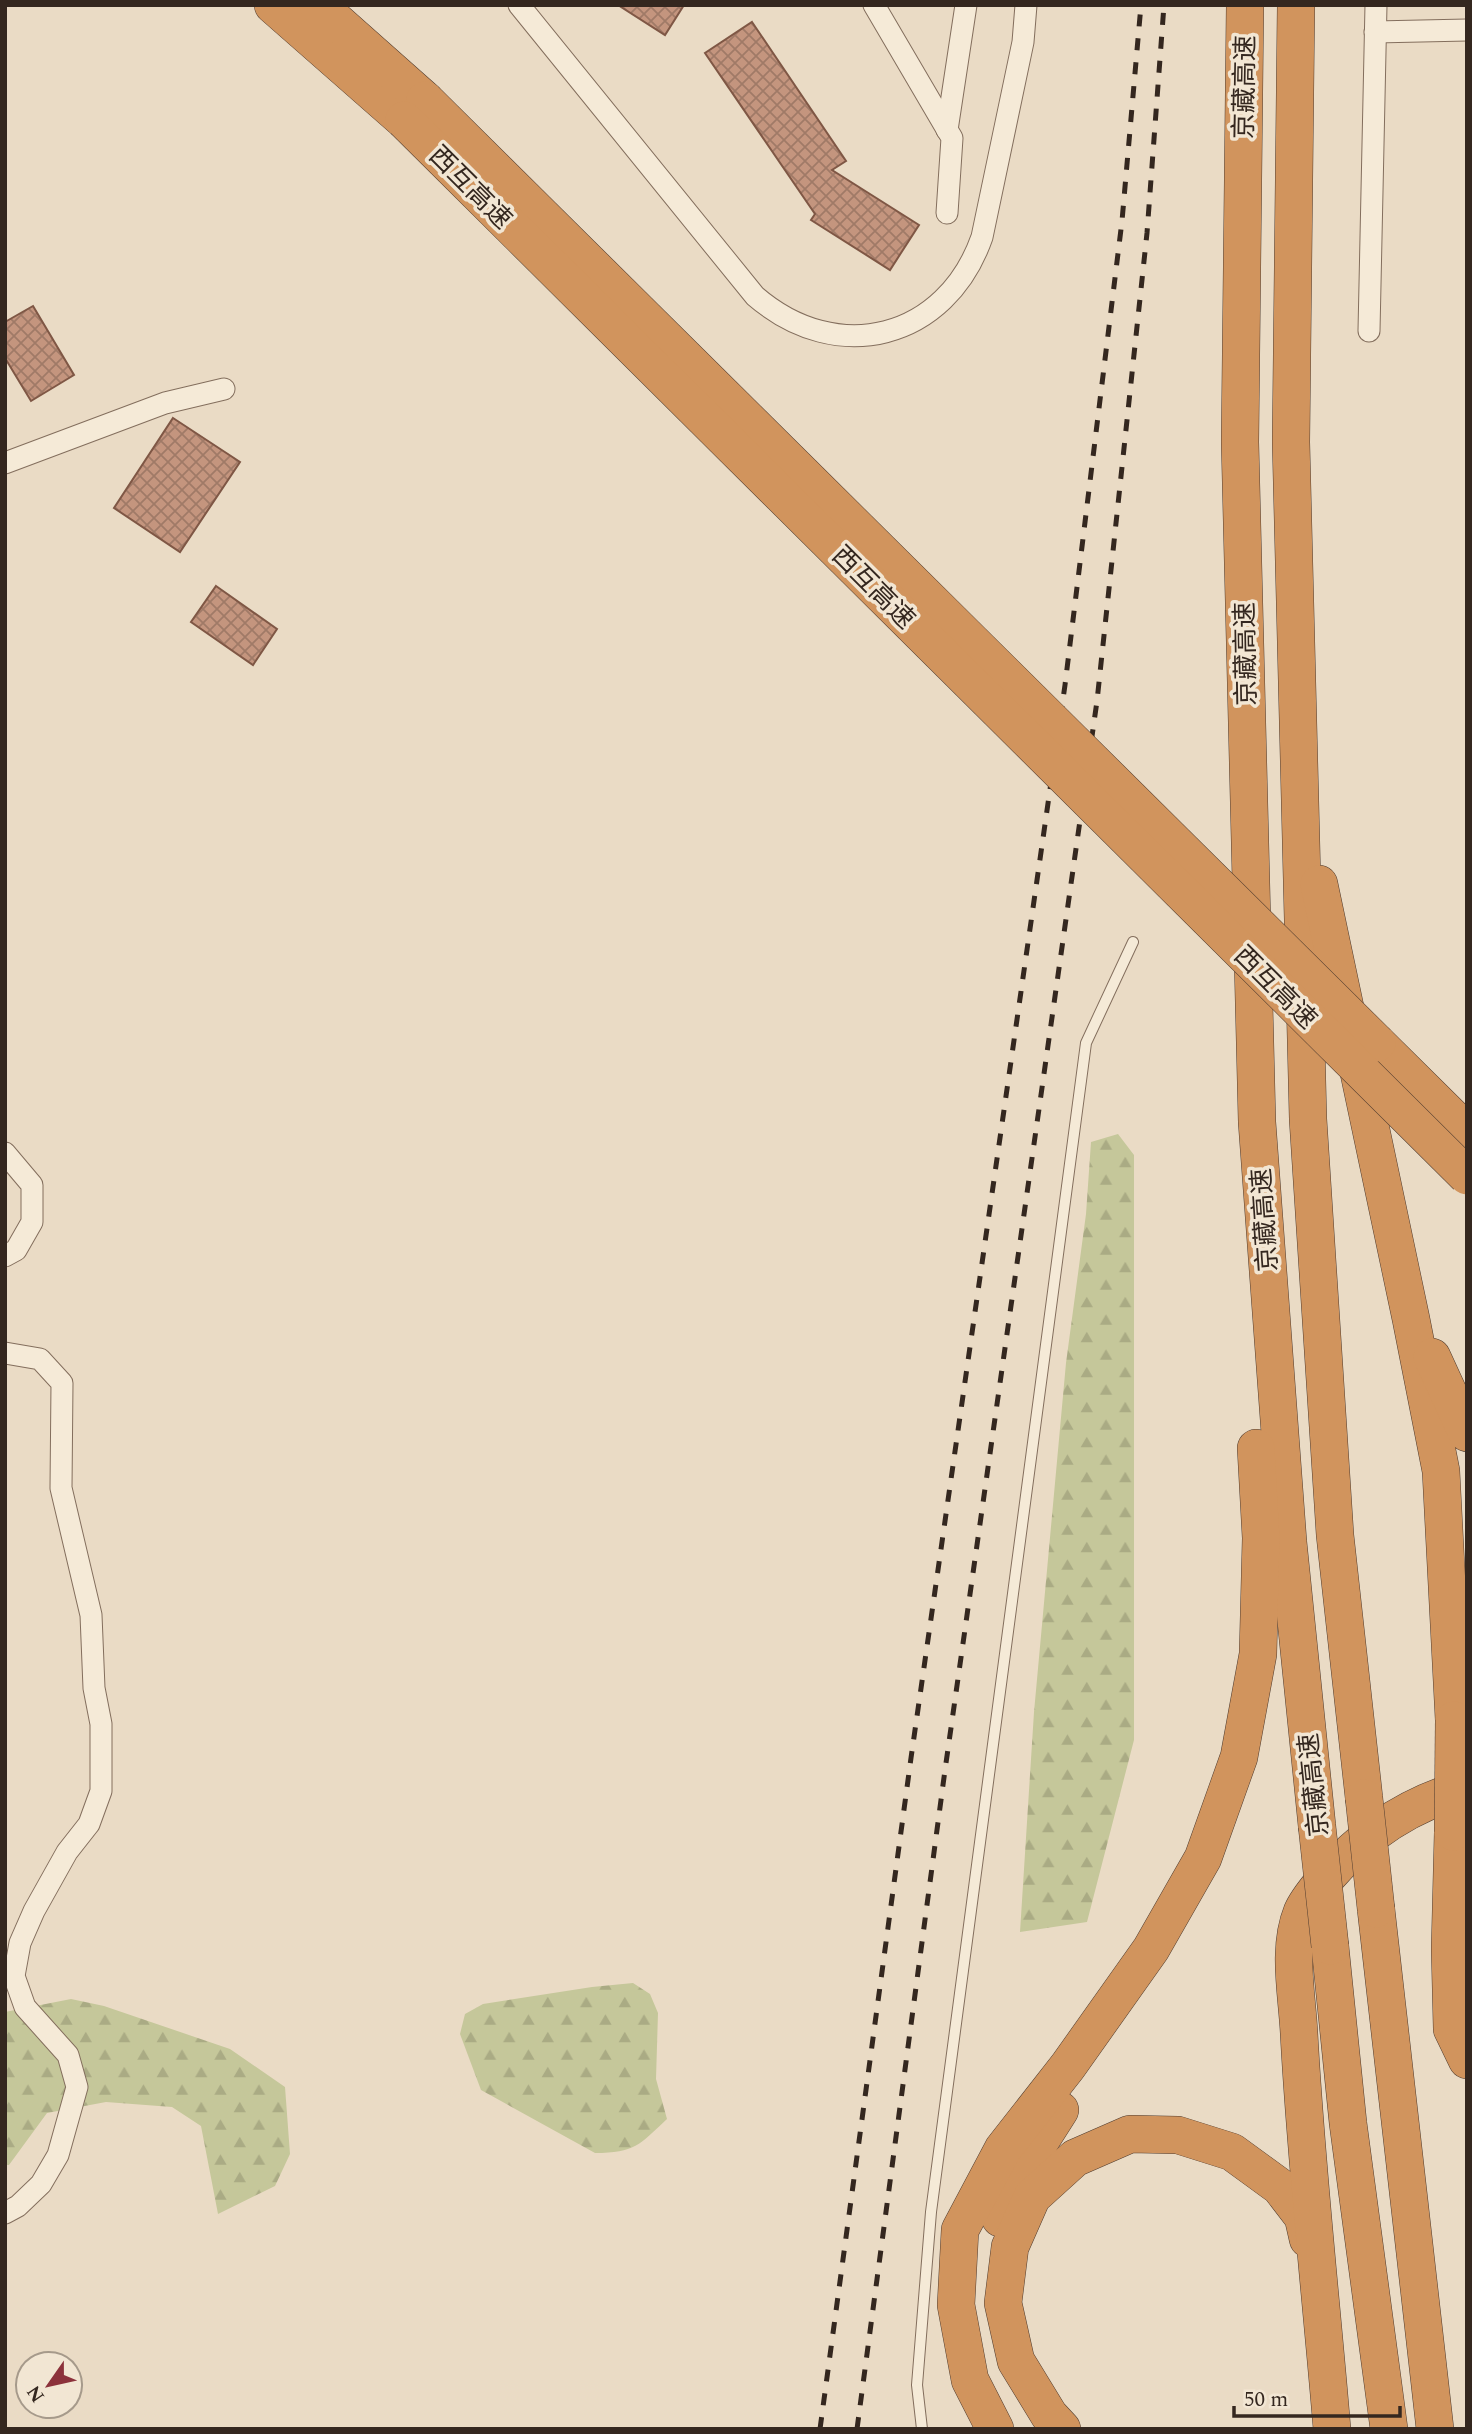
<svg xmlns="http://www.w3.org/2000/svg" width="1472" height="2434" font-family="Spectral,'Noto Sans SC',serif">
  <defs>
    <pattern id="forest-firs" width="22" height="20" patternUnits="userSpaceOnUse" patternTransform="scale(1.75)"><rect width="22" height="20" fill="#c5c79a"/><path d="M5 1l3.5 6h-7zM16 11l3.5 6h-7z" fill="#aaab84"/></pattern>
    <pattern id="building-cross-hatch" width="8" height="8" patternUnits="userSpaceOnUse" patternTransform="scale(1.75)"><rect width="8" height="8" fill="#c4957e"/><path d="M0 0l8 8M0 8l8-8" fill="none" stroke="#a07a67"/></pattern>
  </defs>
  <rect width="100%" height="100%" fill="#eadbc5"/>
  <!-- forest -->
  <g fill="url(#forest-firs)">
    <path d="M1118,1134L1134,1155V1740L1087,1922L1020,1932L1034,1712L1066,1363L1086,1214L1091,1142Z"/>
    <path d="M633,1983L650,1994L658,2013L656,2079L667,2119C639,2145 635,2153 595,2153L481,2090L460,2034L465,2014L483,2004L592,1987Z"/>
    <path d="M71,1999L104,2006L230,2049L285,2087L290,2154L275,2186L218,2214L201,2126L172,2107L106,2102L47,2113L9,2165H5V2012Z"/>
  </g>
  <!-- building -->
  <g fill="url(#building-cross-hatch)" stroke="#7f5745" stroke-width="2">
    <path d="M618,5H684L665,35Z"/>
    <path d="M752,22L846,161L832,170L919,225L890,270L811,220L815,214L705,53Z"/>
    <path d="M33,306L74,375L31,401L5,358V322Z"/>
    <path d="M173,418L240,462L180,552L114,508Z"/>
    <path d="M216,586L277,629L253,665L191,622Z"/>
  </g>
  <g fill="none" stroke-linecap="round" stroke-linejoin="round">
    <!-- lane casing -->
    <g stroke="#836e5d" stroke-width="12">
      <path id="lane" d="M922,2429L917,2385L931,2212L1086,1043L1133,942"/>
    </g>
    <!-- street casing -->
    <g stroke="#836e5d" stroke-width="23">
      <g id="street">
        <path d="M519,5L755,296C837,367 946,340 982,237L1023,42L1026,5"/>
        <path d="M874,5L952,138L947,213"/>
        <path d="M1375,32L1467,30"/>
        <path d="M947,130L966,5"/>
        <path d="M1369,331L1376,5"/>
        <path d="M5,463L165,403L224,389"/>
        <path d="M5,1153L32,1185V1222L16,1250L5,1256"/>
        <path d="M5,1353L40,1359L62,1383L61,1488L91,1615L94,1688L101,1724V1791L89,1824L67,1852L34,1911L20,1943L14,1976L25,2007L68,2055L77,2087L58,2155L41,2184L18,2206L5,2213"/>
      </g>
    </g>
    <!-- highway casing -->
    <g stroke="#513d30" stroke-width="38">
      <g id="highway">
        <path d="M273,5L404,120"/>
        <path d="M318,5L425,100"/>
        <path d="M1245,5L1240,442L1257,1122L1288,1542L1317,1826"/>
        <path d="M1296,5L1291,442L1308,1119L1335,1535L1364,1798"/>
        <path d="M1319,884L1411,1319L1441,1471L1454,1720"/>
        <path d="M1377,1043L1467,1132"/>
        <path d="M1432,1357L1467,1433"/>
        <path d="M1453,1832L1450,1949L1452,2029L1467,2060"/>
        <path d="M1376,1909L1435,2429"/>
        <path d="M1330,1946L1348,2123L1389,2429"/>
        <path d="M1000,2218L1006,2195L1060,2110"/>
        <path d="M995,2429L970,2380L956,2305L960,2230L1003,2149L1068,2066L1151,1949L1203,1858L1239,1757L1258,1654L1261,1538L1256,1448"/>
        <path d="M1062,2429L1049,2415L1016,2361L1003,2303L1010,2247L1032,2197L1075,2158L1130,2134L1178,2135L1232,2152L1280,2187L1303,2217L1308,2239"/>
        <path d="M1332,2429C1321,2297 1306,2165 1299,2033C1297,1994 1287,1949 1302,1912C1307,1900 1318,1888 1326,1878C1364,1834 1411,1803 1467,1788"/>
      </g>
    </g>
    <!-- lane -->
    <use href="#lane" stroke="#f5ead7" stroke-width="10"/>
    <!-- street -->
    <use href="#street" stroke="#f5ead7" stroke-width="21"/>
    <!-- highway -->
    <use href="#highway" stroke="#d1945d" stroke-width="37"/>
    <!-- rail -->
    <g stroke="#34271f" stroke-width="5" stroke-dasharray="12 12" stroke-linecap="butt">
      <path d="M820,2429L911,1758L1065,685L1122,221L1141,5"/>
      <path d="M857,2429L945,1770L1097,701L1147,233L1164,5"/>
    </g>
    <!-- highway-bridge casing -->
    <g stroke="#513d30" stroke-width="38" stroke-linecap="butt">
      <g id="highway-bridge">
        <path d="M425,100L1377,1043"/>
        <path d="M404,120L1467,1176"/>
        <path d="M1364,1798L1376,1909"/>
        <path d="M1317,1826L1330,1946"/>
        <path d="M1453,1832L1454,1720"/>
      </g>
    </g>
    <!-- highway-bridge -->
    <use href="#highway-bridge" stroke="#d1945d" stroke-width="37"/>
  </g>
  <g text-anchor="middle" stroke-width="7" stroke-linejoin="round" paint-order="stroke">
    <!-- street labels -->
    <g font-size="26" fill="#34271f" stroke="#f2e6d3">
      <text transform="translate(1244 87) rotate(-89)" y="9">京藏高速</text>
      <text transform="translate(471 187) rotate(45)" y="9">西互高速</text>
      <text transform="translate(874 587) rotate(45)" y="9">西互高速</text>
      <text transform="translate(1245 654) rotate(-91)" y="9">京藏高速</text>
      <text transform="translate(1276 987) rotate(45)" y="9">西互高速</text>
      <text transform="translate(1264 1220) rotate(-94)" y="9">京藏高速</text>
      <text transform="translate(1313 1785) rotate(-96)" y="9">京藏高速</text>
    </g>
  </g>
  <!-- border -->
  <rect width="1472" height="2434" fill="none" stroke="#34271f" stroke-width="14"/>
  <!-- north arrow -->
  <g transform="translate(49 2385) rotate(236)"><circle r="33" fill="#f2e6d3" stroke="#a69a8b" stroke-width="2"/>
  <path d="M0-5L12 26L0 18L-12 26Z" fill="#8c323b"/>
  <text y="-10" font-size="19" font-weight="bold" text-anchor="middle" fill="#34271f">N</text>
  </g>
  <!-- scale -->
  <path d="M1234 2406v10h166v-10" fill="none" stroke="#34271f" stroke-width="3.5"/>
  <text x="1244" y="2406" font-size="21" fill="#34271f" stroke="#f2e6d3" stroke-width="5" paint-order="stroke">50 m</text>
</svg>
